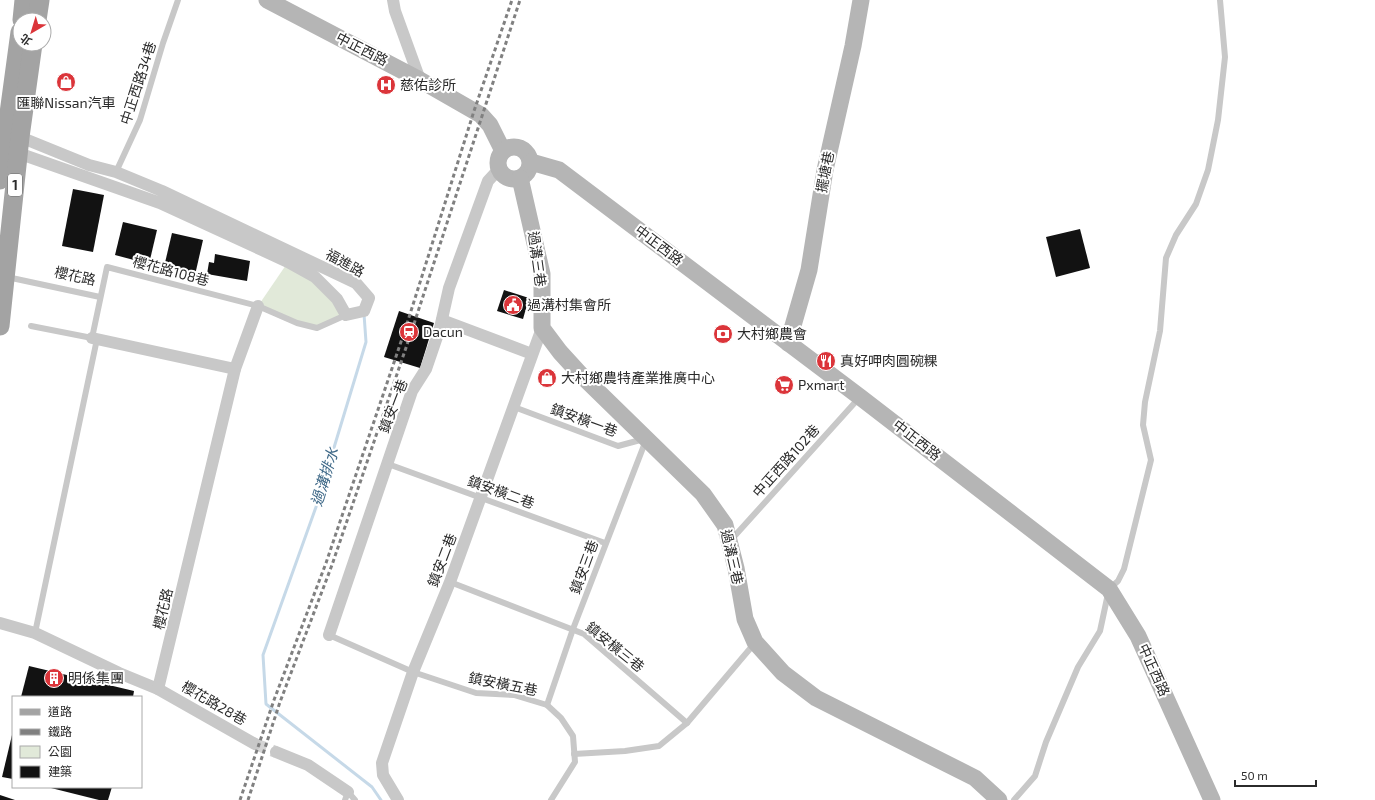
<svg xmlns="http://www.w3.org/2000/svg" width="1375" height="800" font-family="'Exo 2','Noto Sans TC',sans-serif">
  <rect width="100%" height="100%" fill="#fff"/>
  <!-- green -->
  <path fill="#e1e9d9" d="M288,262L337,299L346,315L317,328L258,306Z"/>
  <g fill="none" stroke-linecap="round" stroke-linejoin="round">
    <!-- stream -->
    <path stroke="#c6d9e8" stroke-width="3" d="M364,314L366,342L316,507L263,655L266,704L372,787L381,800"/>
  </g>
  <!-- building -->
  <g fill="#121212">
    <path d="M73,189L104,195L93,252L62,246Z"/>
    <path d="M123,222L157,230L149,264L115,255Z"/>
    <path d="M1080,229L1090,268L1056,277L1046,237Z"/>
    <path d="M172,233L203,240L195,275L164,267Z"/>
    <path d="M215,254L250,261L247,281L207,274L209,262L214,263Z"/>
    <path d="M504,290L529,298L523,319L497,311Z"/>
    <path d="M399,311L434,323L420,368L384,357Z"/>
    <path d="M29,666L134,691L133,697H21Z"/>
    <path d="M12,735H13V779L2,777Z"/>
    <path d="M47,787H112L108,800H99Z"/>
    <path d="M0,795L15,800H0Z"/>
  </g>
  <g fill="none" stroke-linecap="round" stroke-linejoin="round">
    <!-- street-tunnel -->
    <path stroke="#d5d5d5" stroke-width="12" stroke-dasharray="12 6" stroke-linecap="butt" d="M255,744L276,752"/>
    <!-- lane -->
    <g stroke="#c8c8c8" stroke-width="6">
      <path d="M116,172L140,120L163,43L178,0"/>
      <path d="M7,277L100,297"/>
      <path d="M31,326L92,338L107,267L258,306L297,323L317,328L346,315"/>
      <path d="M514,407L618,446L644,439"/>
      <path d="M388,464L605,543"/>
      <path d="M731,540L859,398"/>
      <path d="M450,582L584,634L687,723"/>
      <path d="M35,633L97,339"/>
      <path d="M329,635L413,672L476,693L514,695L547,705L561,718L573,736L575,762L551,800"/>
      <path d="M547,705L573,629L646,440"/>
      <path d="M574,754L625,751L659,746L687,723L754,644"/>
      <path d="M345,800L348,792L355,800"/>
      <path d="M1014,800L1035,776L1046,742L1078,667L1100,631L1109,589L1118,581L1124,569L1151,460L1143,425L1145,402L1160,331L1166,258L1176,235L1196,204L1208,170L1218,120L1225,57L1220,0"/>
    </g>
    <!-- street -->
    <g stroke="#c8c8c8" stroke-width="12">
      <path d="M393,0L395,11L420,80"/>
      <path d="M18,153L160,203L288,262L315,277L337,299L346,315L364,311L369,298L356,283L162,191L116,172L89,165L20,137"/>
      <path d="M442,320L532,354"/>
      <path d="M92,338L235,369"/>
      <path d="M0,623L35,633L119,673L158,689L255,744"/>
      <path d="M329,635L412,391L426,369L440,328L449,288L488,181L499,169"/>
      <path d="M158,689L235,369L258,306"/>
      <path d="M276,752L308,765L348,792"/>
      <path d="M398,800L383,775L382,763L413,672L450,582L542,328"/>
    </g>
    <!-- secondary -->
    <g stroke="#b5b5b5" stroke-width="17">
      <path d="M267,0L420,80L481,115L490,125L503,151"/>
      <circle cx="514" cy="163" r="16"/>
      <path d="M531,162L559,170L860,397L1109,589L1138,636L1212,800"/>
      <path d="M520,178L542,274V328L560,352L581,375L703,494L725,525L736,568L745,619L755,642L783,673L816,698L975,778L999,800"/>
      <path d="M788,343L809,270L825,170L853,46L861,0"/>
    </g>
    <!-- primary -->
    <g stroke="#a3a3a3" stroke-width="19">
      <path d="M22,20L24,0"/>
      <path d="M37,20L40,0"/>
      <path d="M0,180L20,32"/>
      <path d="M0,326L20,137L33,44"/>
    </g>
    <!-- rail -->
    <g stroke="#808080" stroke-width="3" stroke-dasharray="4 3" stroke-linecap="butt">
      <path d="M240,800L274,700L326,563L405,330L474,111L512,0"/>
      <path d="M248,800L280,702L332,565L411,333L520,0"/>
    </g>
  </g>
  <!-- icons -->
  <defs>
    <g id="shop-disc" transform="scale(1)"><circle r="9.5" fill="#db353a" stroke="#fff"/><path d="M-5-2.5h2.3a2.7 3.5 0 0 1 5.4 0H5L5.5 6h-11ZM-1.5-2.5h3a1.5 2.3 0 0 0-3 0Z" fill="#fff"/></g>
    <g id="hospital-disc" transform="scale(1)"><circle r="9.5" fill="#db353a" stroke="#fff"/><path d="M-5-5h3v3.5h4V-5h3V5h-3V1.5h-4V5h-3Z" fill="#fff"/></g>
    <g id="civic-disc" transform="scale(1)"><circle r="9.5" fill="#db353a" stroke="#fff"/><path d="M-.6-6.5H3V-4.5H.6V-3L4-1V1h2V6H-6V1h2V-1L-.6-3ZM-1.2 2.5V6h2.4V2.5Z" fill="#fff"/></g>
    <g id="station-disc" transform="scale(1)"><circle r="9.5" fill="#db353a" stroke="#fff"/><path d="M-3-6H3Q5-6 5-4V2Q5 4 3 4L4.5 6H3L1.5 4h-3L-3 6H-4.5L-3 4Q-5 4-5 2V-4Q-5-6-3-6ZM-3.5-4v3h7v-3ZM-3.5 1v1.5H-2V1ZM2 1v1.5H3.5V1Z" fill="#fff"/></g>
    <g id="bank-disc" transform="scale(1)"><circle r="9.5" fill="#db353a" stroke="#fff"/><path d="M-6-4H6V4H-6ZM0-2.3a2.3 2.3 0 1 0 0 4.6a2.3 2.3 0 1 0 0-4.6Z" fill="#fff"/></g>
    <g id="restaurant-disc" transform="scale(1)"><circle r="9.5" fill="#db353a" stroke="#fff"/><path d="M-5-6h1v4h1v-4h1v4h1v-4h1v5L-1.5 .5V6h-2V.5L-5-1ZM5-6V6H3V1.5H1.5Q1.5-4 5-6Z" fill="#fff"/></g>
    <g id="supermarket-disc" transform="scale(1)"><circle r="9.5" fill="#db353a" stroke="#fff"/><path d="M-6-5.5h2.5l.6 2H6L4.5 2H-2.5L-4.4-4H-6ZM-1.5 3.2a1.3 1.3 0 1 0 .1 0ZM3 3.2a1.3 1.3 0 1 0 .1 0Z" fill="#fff"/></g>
    <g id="building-disc" transform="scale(1)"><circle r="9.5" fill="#db353a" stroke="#fff"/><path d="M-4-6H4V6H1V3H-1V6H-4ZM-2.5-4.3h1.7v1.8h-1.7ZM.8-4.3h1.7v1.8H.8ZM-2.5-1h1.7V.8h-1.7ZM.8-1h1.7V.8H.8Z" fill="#fff"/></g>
  </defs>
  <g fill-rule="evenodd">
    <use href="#shop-disc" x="66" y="82"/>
    <use href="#hospital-disc" x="386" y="85"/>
    <use href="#civic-disc" x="513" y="305"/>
    <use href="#station-disc" x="409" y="332"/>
    <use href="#bank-disc" x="723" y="334"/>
    <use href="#restaurant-disc" x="826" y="361"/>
    <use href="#shop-disc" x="547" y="378"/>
    <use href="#supermarket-disc" x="784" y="385"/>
    <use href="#building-disc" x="54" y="678"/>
  </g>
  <g text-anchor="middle" stroke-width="4" stroke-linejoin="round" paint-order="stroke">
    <!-- shield labels -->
    <rect fill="#fff" stroke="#6b6b6b" stroke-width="1" x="8" y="174" width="14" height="22" rx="3"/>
    <g font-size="13" font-weight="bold" fill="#2b2b2b">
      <text x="15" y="190">1</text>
    </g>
    <!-- street labels -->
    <g font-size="14" fill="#2b2b2b" stroke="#fff">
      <text transform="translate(362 49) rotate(27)" y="5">中正西路</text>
      <text transform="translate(138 83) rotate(-72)" y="5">中正西路34巷</text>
      <text transform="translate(825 172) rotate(-79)" y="5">擺塘巷</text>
      <text transform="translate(659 245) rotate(37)" y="5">中正西路</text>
      <text transform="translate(537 259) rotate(82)" y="5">過溝三巷</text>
      <text transform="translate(345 263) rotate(29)" y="5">福進路</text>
      <text transform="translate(171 271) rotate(15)" y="5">櫻花路108巷</text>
      <text transform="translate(75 276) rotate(12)" y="5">櫻花路</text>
      <text transform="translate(393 406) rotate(-69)" y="5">鎮安一巷</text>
      <text transform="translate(584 420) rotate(20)" y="5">鎮安橫一巷</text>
      <text transform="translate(917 440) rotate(38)" y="5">中正西路</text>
      <text transform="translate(786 461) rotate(-48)" y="5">中正西路102巷</text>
      <text transform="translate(501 492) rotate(20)" y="5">鎮安橫二巷</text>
      <text transform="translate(732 557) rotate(77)" y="5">過溝三巷</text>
      <text transform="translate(442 560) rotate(-69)" y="5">鎮安二巷</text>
      <text transform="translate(584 567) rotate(-70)" y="5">鎮安三巷</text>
      <text transform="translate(163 609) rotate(-77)" y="5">櫻花路</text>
      <text transform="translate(615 647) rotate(39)" y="5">鎮安橫三巷</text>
      <text transform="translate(1154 670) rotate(66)" y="5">中正西路</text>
      <text transform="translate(503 684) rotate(11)" y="5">鎮安橫五巷</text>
      <text transform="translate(214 703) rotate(30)" y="5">櫻花路28巷</text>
    </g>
    <!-- poi labels -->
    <g font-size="14" fill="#2b2b2b" stroke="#fff" text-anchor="start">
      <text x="400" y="90">慈佑診所</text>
      <text x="66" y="108" text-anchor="middle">匯聯Nissan汽車</text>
      <text x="527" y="310">過溝村集會所</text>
      <text x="423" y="337">Dacun</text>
      <text x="737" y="339">大村鄉農會</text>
      <text x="840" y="366">真好呷肉圓碗粿</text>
      <text x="561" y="383">大村鄉農特產業推廣中心</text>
      <text x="798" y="390">Pxmart</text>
      <text x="68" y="683">明係集團</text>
    </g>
    <!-- water labels -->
    <g font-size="15" font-style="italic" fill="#3f6988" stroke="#fff">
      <text transform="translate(325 477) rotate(-73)" y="5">過溝排水</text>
    </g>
  </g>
  <!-- legend -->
  <rect x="12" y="696" width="130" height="92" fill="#ffffff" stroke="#aaaaaa"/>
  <rect x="20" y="709" width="20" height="6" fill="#a3a3a3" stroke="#aaaaaa"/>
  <text x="48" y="716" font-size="12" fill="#2b2b2b">道路</text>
  <rect x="20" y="729" width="20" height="6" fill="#808080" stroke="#aaaaaa"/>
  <text x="48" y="736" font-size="12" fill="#2b2b2b">鐵路</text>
  <rect x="20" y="746" width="20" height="12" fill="#e1e9d9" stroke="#aaaaaa"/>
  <text x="48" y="756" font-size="12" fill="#2b2b2b">公園</text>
  <rect x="20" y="766" width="20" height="12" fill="#121212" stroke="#aaaaaa"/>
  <text x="48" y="776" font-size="12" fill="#2b2b2b">建築</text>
  <!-- north arrow -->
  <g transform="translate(32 32) rotate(218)"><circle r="19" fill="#ffffff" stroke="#aaaaaa"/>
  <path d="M0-3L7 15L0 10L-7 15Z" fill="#db353a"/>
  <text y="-6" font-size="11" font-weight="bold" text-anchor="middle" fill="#2b2b2b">北</text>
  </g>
  <!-- scale -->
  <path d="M1235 780v6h81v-6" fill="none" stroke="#2b2b2b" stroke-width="2"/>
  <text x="1241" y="780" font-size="12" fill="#2b2b2b" stroke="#ffffff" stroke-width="3" paint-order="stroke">50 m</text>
</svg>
